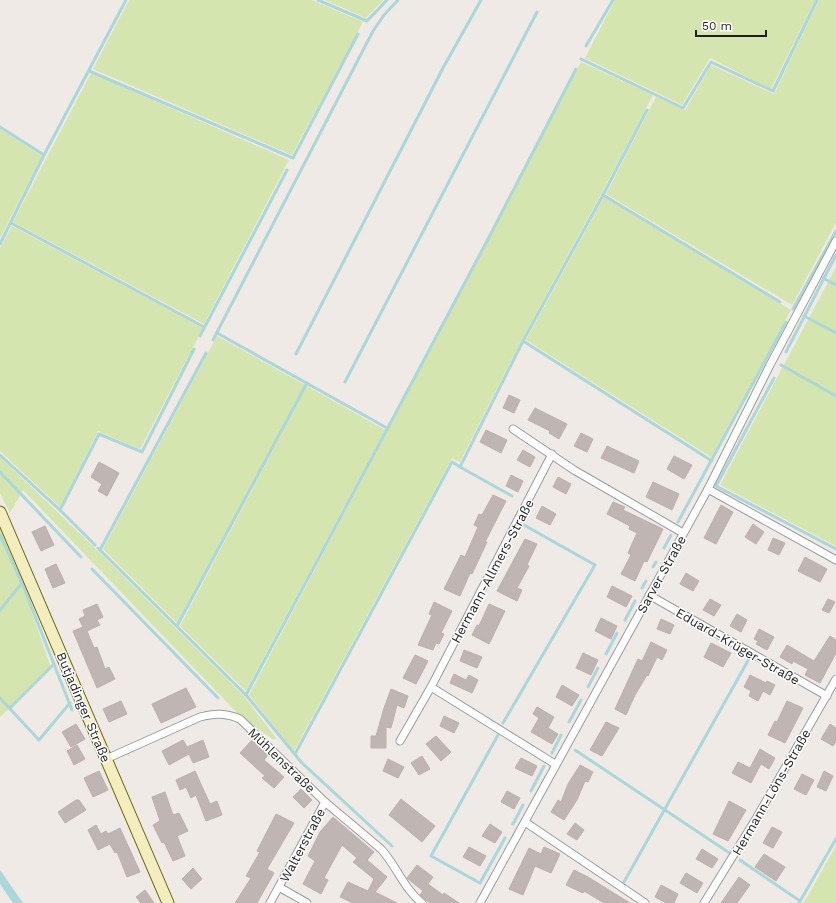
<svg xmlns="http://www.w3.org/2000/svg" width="836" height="903" font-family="'Work Sans',sans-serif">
  <rect width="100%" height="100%" fill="#efeae6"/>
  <!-- grass -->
  <g fill="#d4e5b0">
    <path d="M129,0H312L363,22L292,155L93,69Z"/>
    <path d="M325,0H383L366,18Z"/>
    <path d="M615,0H815L771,89L710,58L682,105L585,58Z"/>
    <path d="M819,0H836V223L792,305L606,194L656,97L685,110L711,65L774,94Z"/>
    <path d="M581,62L653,95L600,196L521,341L460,462L452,458L294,751L249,695Z"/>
    <path d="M91,73L289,160L204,324L13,222Z"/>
    <path d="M0,129L42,156L0,238Z"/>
    <path d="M604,197L791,310L711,457L526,340Z"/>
    <path d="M12,226L203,328L140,449L98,431L60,507L0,451V248Z"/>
    <path d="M836,267V546L720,485Z"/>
    <path d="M217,336L305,385L177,623L103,549Z"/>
    <path d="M307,386L385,430L246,691L180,626Z"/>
    <path d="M0,457L100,553L243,695L276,738L274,740L240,716L23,490L10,513L0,494Z"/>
    <path d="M0,524L4,531L51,668L0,717Z"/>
    <path d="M836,846V903H803L806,899Z"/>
  </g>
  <!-- water -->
  <path fill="#aad7d9" d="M0,870L23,903H13L0,884Z"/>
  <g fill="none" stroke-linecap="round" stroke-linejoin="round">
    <!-- stream -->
    <g stroke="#aad7d9" stroke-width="3">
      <path d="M318,0L367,21L387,0"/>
      <path d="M586,46L613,0"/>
      <path d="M581,59L683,108L711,62L773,91L817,0"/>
      <path d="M89,71L293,158L358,34"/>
      <path d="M0,127L44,155"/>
      <path d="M603,195L780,302"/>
      <path d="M11,223L204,327"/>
      <path d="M0,244L44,155L126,0"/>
      <path d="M823,278L836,285"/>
      <path d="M793,309L836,231"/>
      <path d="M804,316L836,333"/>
      <path d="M217,333L387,428"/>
      <path d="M200,336L287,170"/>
      <path d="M213,340L373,31L384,15L398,0"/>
      <path d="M523,341L712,461"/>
      <path d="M786,352L836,255"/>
      <path d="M296,354L443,68L481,0"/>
      <path d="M781,365L836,396"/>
      <path d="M774,378L716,486L836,549"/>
      <path d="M345,382L537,12"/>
      <path d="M0,455L60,510L95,545"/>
      <path d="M460,467L512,496"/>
      <path d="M0,472L81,557"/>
      <path d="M60,510L99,434L142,452L194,349"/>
      <path d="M678,522L786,322"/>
      <path d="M0,535L22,583L72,710"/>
      <path d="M98,548L246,695L302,763L392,846"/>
      <path d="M664,548L671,535"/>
      <path d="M100,550L206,353"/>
      <path d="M653,567L656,562"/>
      <path d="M92,569L218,698"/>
      <path d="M642,588L646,581"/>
      <path d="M0,610L22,583"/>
      <path d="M625,620L635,601"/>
      <path d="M177,626L307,383"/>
      <path d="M606,654L617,633"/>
      <path d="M588,687L598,668"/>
      <path d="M246,695L487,241L576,69"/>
      <path d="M0,698L39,740L70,703"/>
      <path d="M10,708L54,664"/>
      <path d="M569,722L581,700"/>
      <path d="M503,723L595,565L524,525"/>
      <path d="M498,735L431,856L480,883L505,838"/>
      <path d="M575,750L731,854"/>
      <path d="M552,753L561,735"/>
      <path d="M295,754L452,462L460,467L523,341L603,195L647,110"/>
      <path d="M531,791L544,766"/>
      <path d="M513,824L523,805"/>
      <path d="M740,860L800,901"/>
      <path d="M624,882L750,657"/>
      <path d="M799,903L836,839"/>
    </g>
  </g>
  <!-- building -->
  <g fill="#bfb5b3" stroke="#bfafaa">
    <path d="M509,395L520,400L514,413L503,408Z"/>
    <path d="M535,408L567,424L559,439L549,433L550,431L528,420Z"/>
    <path d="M486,430L507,440L501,453L480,442Z"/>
    <path d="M581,433L593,439L587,452L574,446Z"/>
    <path d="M607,446L639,461L634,473L601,458Z"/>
    <path d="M523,450L535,457L530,467L517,460Z"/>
    <path d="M674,456L692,465L684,479L667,469Z"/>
    <path d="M99,462L119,473L107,496L98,491L102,484L91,477Z"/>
    <path d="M511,475L523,481L518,492L506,486Z"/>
    <path d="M558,477L571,484L566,494L553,487Z"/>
    <path d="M653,482L679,494L672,510L646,497Z"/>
    <path d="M493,495L506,501L485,542H487L472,574L470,573L460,596L444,589L461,555L465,557L478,527L474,525L479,514L482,515Z"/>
    <path d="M613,502L625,507L623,510L663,529L647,562L644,561L635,581L621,574L631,555L628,553L637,533L629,529L630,526L607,514Z"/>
    <path d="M721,505L733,512L716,544L704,538Z"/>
    <path d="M542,506L556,514L550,525L536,518Z"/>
    <path d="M753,524L764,532L756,544L745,537Z"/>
    <path d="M45,526L54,545L41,551L32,532Z"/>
    <path d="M773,538L785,543L779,555L768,550Z"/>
    <path d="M525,539L537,544L527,565L529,566L517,588L522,590L517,601L497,591Z"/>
    <path d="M805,557L827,569L820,582L798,571Z"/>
    <path d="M56,564L65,583L53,588L45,569Z"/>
    <path d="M686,573L699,581L693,591L680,584Z"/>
    <path d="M612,586L632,596L626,607L607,597Z"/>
    <path d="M710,599L721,605L714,616L703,610Z"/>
    <path d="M828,599L835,602L829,613L822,610Z"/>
    <path d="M434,602L452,611L441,633L444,634L439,644L436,643L433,650L418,645L432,615L429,614Z"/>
    <path d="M97,604L103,617L97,620L100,625L87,631L94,648L97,647L105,669L109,667L115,679L97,688L73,631L83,627L79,619L85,616L83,610Z"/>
    <path d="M489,604L505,611L489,644L472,635L477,625L479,626Z"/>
    <path d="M737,614L747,620L741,632L730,626Z"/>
    <path d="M601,618L617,626L611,639L595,631Z"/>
    <path d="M661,619L674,625L670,634L657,629Z"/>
    <path d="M759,629L774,637L767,650L756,644L758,641L754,639Z"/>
    <path d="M830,636L836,640V653L820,683L805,675L808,669L793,661L792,664L780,657L787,645L814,661Z"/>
    <path d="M651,642L667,650L662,660L657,657L648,676L647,675L635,695L626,715L615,709L638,659L642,661Z"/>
    <path d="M711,643L731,653L723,667L704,657Z"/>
    <path d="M464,650L482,657L477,668L460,661Z"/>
    <path d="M583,653L598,660L591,675L576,668Z"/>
    <path d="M415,655L428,661L416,684L403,678Z"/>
    <path d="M454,674L466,680L469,675L478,680L472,693L450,683Z"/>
    <path d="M750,675L766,683L767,681L775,685L770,695L763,691L758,701L749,696L751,691L744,687Z"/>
    <path d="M562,685L579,695L572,706L556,697Z"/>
    <path d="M186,688L196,707L161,723L152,704Z"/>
    <path d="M391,689L408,696L404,708L397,705L391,728L386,727V748H371V736H376L384,708Z"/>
    <path d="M121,701L127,714L109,722L103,709Z"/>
    <path d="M787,701L803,708L785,743L768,735L775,721L777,722Z"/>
    <path d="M537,707L554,717L548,728L558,734L552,744L531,732L539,718L533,714Z"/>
    <path d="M444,716L459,723L454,733L440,726Z"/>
    <path d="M606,722L619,728L602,756L590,750Z"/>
    <path d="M76,724L85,739L71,747L62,732Z"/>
    <path d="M830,724L836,728V741L833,746L821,739Z"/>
    <path d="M436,736L451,752L441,761L426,744Z"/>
    <path d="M183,740L187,747L203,740L209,757L193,763L189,754L169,765L162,751Z"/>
    <path d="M252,740L268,755L264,760L284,777L274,788L262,778L265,776L240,753Z"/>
    <path d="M77,745L85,759L74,765L67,751Z"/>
    <path d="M760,749L775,758L769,769L761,764L751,783L732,773L738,762L750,768Z"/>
    <path d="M422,756L430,769L419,775L411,763Z"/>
    <path d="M521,758L537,766L532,776L515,768Z"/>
    <path d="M388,759L404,767L398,778L383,771Z"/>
    <path d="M580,765L593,772L588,782L585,781L577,800L564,820L551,812L558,800L561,802L568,784Z"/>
    <path d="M99,771L108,790L93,797L84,778Z"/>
    <path d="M195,771L210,804L217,801L222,815L206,821L196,795L191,798L186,787L180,790L176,780Z"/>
    <path d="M824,771L833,776L826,791L817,787Z"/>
    <path d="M802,774L814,780L806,795L794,789Z"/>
    <path d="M301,789L312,800L304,808L293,797Z"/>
    <path d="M507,791L520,798L514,809L501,802Z"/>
    <path d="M165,792L173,815L179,813L188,831L177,836L185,856L173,861L164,842L162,843L153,825L160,821L152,797Z"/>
    <path d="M401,799L435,826L422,842L389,815Z"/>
    <path d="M76,800H79L86,810L65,823L58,812Z"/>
    <path d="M729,801L746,810L728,841L713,834Z"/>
    <path d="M276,814L294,823L267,869L274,873L257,903H235L251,878L246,876L260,852L257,851Z"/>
    <path d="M333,817L374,852L367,860L387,877L375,892L397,903H353L340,897L348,882L368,891L374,879L353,862L357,858L342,845L324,878L328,880L321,894L303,884L315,861L308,856L320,832Z"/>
    <path d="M575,823L584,830L577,840L567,834Z"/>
    <path d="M490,824L502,832L495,843L482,836Z"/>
    <path d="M96,825L101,834L106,831L108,834L120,828L140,872L127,877L117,852L115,853L110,844L98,850L88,830Z"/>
    <path d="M772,827L782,832L773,848L763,843Z"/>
    <path d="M469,847L486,856L480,866L463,857Z"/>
    <path d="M544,847L560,854L551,873L535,866L523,895L509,889L529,848L541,854Z"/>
    <path d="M702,849L718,859L712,868L696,859Z"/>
    <path d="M764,854L785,867L776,881L755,867Z"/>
    <path d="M417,865L433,877L428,884L443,895L444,893L459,903H430L426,900L420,895L423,891L407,878Z"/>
    <path d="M193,868L202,879L191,889L182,879Z"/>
    <path d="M574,870L588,877L630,903H604L584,891L583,893L566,885Z"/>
    <path d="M686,873L703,883L697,893L680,883Z"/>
    <path d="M739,877L750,885L737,903H721Z"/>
    <path d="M661,885L678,894L674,903H666L655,897Z"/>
    <path d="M145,890L154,903H141L136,897Z"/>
  </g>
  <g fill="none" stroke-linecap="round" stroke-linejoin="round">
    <!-- minor casing -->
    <g stroke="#9c9c9c" stroke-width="9">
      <g id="minor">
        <path d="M513,429L574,470L683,533"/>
        <path d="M708,489L836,560"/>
        <path d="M649,595L827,696"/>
        <path d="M431,687L555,764"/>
        <path d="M400,741L431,687L552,454"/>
        <path d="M106,759L200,717C215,713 226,713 240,719L325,802L381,849C396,865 404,889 422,903"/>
        <path d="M525,822L645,903"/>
        <path d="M279,887L307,903"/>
        <path d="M270,903L325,802"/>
        <path d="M480,903L708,489L770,365L836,241"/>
        <path d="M704,903L757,817L836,679"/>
      </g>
    </g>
    <!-- secondary casing -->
    <g stroke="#6e670e" stroke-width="13">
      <path id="secondary" d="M0,512L168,903"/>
    </g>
    <!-- minor -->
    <use href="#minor" stroke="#fff" stroke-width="7"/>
    <!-- secondary -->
    <use href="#secondary" stroke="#f4edbf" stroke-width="11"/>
  </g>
  <g text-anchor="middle" stroke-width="3" stroke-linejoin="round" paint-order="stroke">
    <!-- street labels -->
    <g font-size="13" fill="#1f1f1f" stroke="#fff">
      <text transform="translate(492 571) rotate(-62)" y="5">Hermann-Allmers-Straße</text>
      <text transform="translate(661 574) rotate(-61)" y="5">Sarver Straße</text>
      <text transform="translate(738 646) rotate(30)" y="5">Eduard-Krüger-Straße</text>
      <text transform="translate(84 707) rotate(67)" y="5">Butjadinger Straße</text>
      <text transform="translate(282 760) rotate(44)" y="5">Mühlenstraße</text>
      <text transform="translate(771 792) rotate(-60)" y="5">Hermann-Löns-Straße</text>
      <text transform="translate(302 845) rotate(-62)" y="5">Walterstraße</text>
    </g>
  </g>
  <!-- scale -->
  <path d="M696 30v6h70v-6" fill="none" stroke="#1f1f1f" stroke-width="2"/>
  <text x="702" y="30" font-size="12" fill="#1f1f1f" stroke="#ffffff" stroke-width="3" paint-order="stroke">50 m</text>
</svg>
